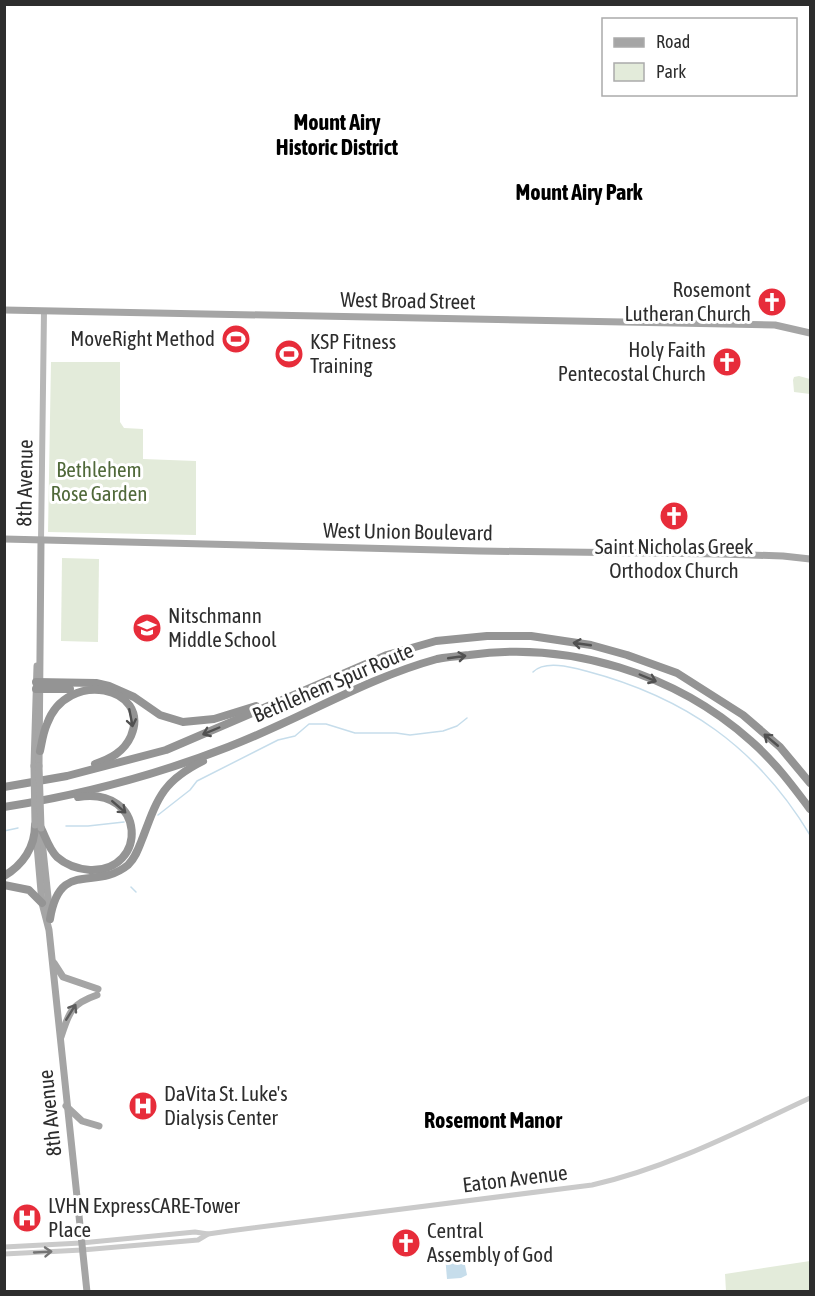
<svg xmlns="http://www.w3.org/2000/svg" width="815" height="1296" font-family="'Asap Condensed',sans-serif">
  <rect width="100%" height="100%" fill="#fff"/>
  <!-- green -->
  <g fill="#e3ebda">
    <path d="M51,362H120V422L124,428L143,429V459L196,461V535L48,532Z"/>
    <path d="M799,376L810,379V394L794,392L793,380L794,377Z"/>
    <path d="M62,558L99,559L98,642L61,641Z"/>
    <path d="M810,1261V1291H726L725,1274Z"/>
  </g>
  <!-- water -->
  <path fill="#c6ddeb" d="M457,1249L462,1250L467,1275L461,1278L447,1279L445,1255Z"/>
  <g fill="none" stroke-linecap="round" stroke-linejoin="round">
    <!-- stream -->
    <g stroke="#c6ddeb" stroke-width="1.5">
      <path d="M533,672C545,660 571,667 586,671C685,697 757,747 810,835"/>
      <path d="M158,815L190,790L197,781L278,740L295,736L309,724H326L355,733H396L410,735L443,731L457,726L467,718"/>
      <path d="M66,826H88L124,822"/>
      <path d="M4,831L18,828"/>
      <path d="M131,887L136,892"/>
    </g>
    <!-- tertiary -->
    <g stroke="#cacaca" stroke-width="5">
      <path d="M4,1247L81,1243L195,1232L208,1234"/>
      <path d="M4,1254L82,1250L198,1240L208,1234L229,1231L592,1185C668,1168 739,1131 810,1098"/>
    </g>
    <!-- secondary -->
    <path stroke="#b7b7b7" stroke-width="6" d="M41,541L44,311"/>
    <!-- primary -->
    <g stroke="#a5a5a5" stroke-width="7">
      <path d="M4,310L775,325L810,333"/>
      <path d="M4,539L479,551L721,554L783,556L810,559"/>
      <path d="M34,766L37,666"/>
      <path d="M39,766L41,541"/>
      <path d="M41,831L50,916"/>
      <path d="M36,834L42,903L49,930L87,1292"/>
      <path d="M54,963L63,977L98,989"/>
      <path d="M61,1037C69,1012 71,1004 97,995"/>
      <path d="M66,1106L82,1121L99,1126"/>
    </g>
    <!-- motorway -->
    <g stroke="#949494" stroke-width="8">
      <path d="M36,682L96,683L109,686L134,697L160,715L183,722L214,719L256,706"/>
      <path d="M36,689H70"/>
      <path d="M40,751C42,742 43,733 47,724C67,668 152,687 131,736C124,752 110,759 95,764"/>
      <path d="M4,787L67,776L166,750L387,655L436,641L487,636H531L591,645L627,655L677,673L743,715L780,747L810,783"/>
      <path d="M4,807C81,795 156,775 228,747C299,720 364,679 437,659C448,657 459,656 469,655C569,641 675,673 751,741C774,761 792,785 810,809"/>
      <path d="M41,828C46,838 49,849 57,857C66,865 78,869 90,870C148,872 147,786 78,797"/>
      <path d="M4,876C23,865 35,847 35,825"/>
      <path d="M4,885L29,890L42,903"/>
      <path d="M50,919C60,858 95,892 128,865C136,857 139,847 143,837C158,797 163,781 203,761"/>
    </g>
    <!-- primary-bridge -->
    <g stroke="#a5a5a5" stroke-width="7">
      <path d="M34,766L35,825"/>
      <path d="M39,766L41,828"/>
    </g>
  </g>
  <!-- one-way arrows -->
  <defs><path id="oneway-shaft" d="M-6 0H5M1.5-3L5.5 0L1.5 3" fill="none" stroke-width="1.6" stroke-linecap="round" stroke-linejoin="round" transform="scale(1.5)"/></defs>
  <g stroke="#515151">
    <use href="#oneway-shaft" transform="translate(582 644) rotate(-172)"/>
    <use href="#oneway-shaft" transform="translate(457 657) rotate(-8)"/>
    <use href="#oneway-shaft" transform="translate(648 678) rotate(23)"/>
    <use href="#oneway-shaft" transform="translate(131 718) rotate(79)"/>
    <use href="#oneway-shaft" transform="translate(211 731) rotate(157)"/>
    <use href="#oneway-shaft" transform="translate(771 740) rotate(-140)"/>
    <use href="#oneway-shaft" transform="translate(119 807) rotate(41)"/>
  </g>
  <use stroke="#5d5d5d" href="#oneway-shaft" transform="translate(71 1012) rotate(-58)"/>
  <use stroke="#747474" href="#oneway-shaft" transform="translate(43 1252) rotate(-3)"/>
  <!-- icons -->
  <defs>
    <g id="church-disc" transform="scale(1.5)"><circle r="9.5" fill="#e72c3a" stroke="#fff"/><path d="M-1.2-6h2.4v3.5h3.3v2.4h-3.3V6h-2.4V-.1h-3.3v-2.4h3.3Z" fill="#fff"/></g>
    <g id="stadium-disc" transform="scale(1.5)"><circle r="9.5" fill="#e72c3a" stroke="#fff"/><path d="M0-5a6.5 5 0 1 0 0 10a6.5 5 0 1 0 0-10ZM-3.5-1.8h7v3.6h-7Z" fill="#fff"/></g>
    <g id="school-disc" transform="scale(1.5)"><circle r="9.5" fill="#e72c3a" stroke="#fff"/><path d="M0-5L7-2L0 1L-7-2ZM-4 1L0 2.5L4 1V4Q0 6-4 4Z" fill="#fff"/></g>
    <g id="hospital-disc" transform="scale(1.5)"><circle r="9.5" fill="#e72c3a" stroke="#fff"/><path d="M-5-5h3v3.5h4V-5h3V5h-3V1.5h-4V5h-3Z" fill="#fff"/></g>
  </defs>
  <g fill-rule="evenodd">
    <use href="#church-disc" x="772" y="302"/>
    <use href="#stadium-disc" x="236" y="339"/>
    <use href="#stadium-disc" x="289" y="354"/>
    <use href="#church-disc" x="727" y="362"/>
    <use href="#church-disc" x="674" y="516"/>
    <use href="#school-disc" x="147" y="628"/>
    <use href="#hospital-disc" x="143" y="1106"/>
    <use href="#hospital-disc" x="27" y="1218"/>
    <use href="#church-disc" x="406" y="1243"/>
  </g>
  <g text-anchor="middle" stroke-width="6" stroke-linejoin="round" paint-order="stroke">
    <!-- poi labels -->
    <g font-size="21" fill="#2d2d2d" stroke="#fff" text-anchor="start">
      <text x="751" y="297" text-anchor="end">Rosemont<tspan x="751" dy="24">Lutheran Church</tspan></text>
      <text x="215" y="346" text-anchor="end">MoveRight Method</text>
      <text x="310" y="349">KSP Fitness<tspan x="310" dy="24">Training</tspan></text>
      <text x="706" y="357" text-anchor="end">Holy Faith<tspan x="706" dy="24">Pentecostal Church</tspan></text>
      <text x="674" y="554" text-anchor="middle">Saint Nicholas Greek<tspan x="674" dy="24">Orthodox Church</tspan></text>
      <text x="168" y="623">Nitschmann<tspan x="168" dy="24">Middle School</tspan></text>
      <text x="164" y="1101">DaVita St. Luke's<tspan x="164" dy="24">Dialysis Center</tspan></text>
      <text x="48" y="1213">LVHN ExpressCARE-Tower<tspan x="48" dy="24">Place</tspan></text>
      <text x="427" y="1238">Central<tspan x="427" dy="24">Assembly of God</tspan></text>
    </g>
    <!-- street labels -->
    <g font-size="21" fill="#2d2d2d" stroke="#fff">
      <text transform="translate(408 301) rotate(1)" y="7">West Broad Street</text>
      <text transform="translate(25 483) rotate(-89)" y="7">8th Avenue</text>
      <text transform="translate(408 532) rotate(1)" y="7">West Union Boulevard</text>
      <text transform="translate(333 683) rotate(-23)" y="7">Bethlehem Spur Route</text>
      <text transform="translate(50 1113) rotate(-96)" y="7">8th Avenue</text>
      <text transform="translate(515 1179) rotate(-7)" y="7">Eaton Avenue</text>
    </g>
    <!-- park labels -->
    <g font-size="21" fill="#50693a" stroke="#fff">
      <text x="99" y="477">Bethlehem<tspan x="99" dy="24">Rose Garden</tspan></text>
    </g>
    <!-- neighbourhood labels -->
    <g font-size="22" font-weight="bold" fill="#000" stroke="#fff">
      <text x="337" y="130">Mount Airy<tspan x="337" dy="25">Historic District</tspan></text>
      <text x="579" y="200">Mount Airy Park</text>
      <text x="493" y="1128">Rosemont Manor</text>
    </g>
  </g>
  <!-- border -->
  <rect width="815" height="1296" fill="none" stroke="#2d2d2d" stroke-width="12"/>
  <!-- legend -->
  <rect x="602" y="18" width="195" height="78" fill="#ffffff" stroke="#ababab" stroke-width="1.5"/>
  <rect x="614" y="38" width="30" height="9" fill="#a5a5a5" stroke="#ababab" stroke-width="1.5"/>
  <text x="656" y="48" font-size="18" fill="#2d2d2d">Road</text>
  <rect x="614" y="63" width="30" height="18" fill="#e3ebda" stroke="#ababab" stroke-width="1.5"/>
  <text x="656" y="78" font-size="18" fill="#2d2d2d">Park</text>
</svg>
